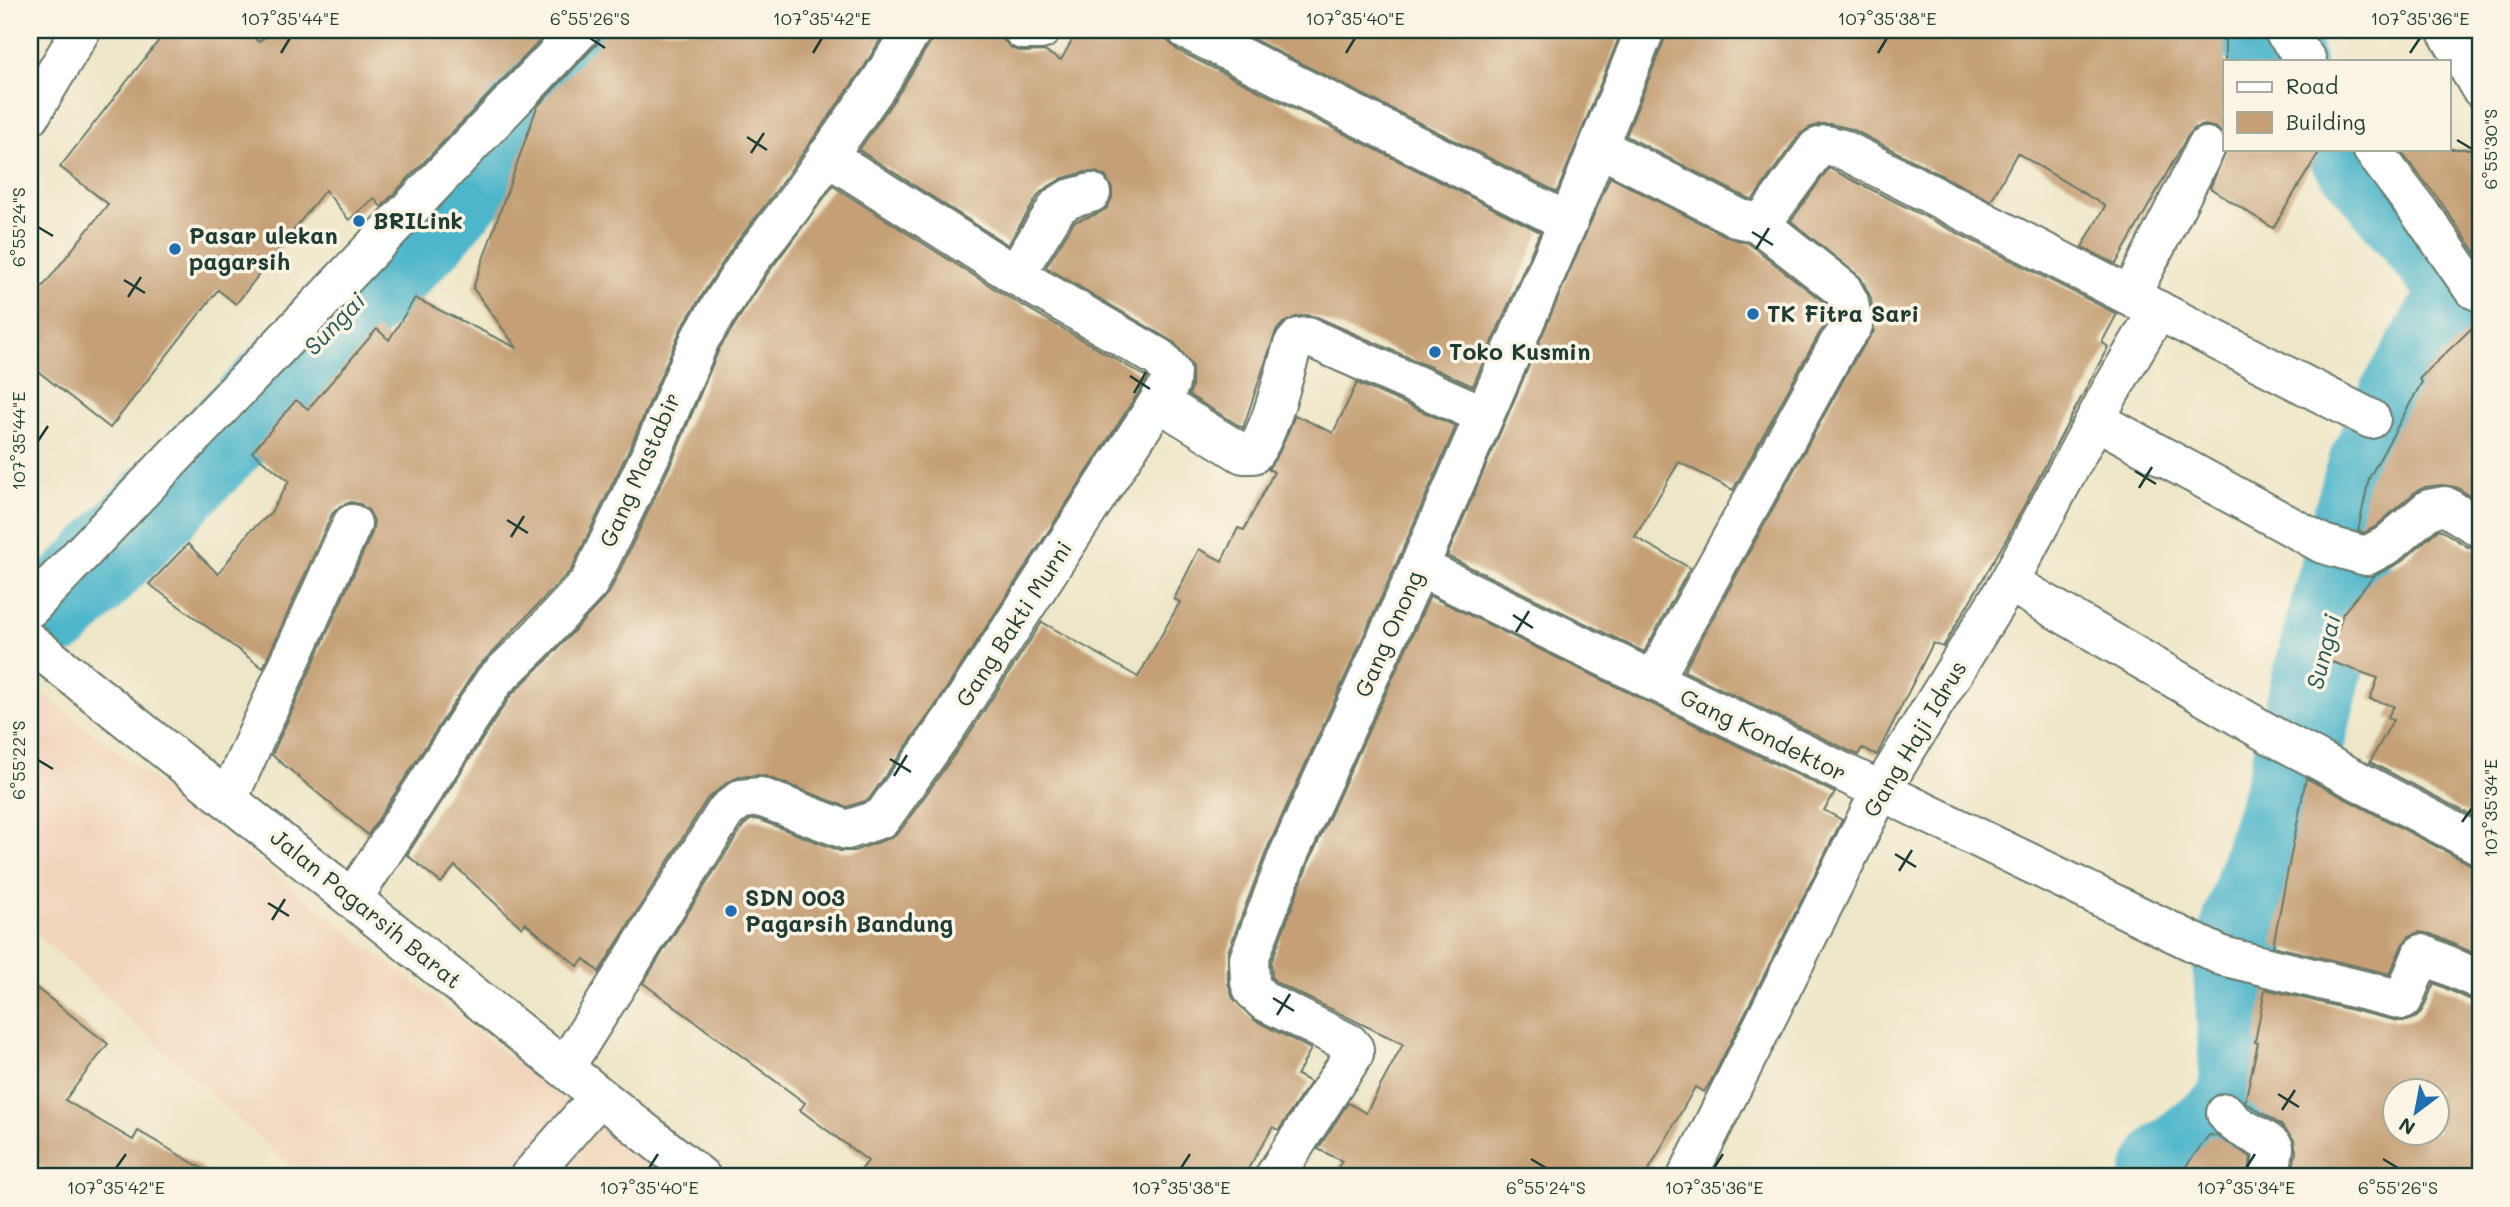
<svg xmlns="http://www.w3.org/2000/svg" width="2510" height="1207" font-family="Mali,sans-serif">
  <rect width="100%" height="100%" fill="#fcf5e5"/>
  <filter id="ink" filterUnits="userSpaceOnUse"><feTurbulence type="fractalNoise" baseFrequency=".0143" numOctaves="2"/><feDisplacementMap in="SourceGraphic" scale="14" xChannelSelector="R" yChannelSelector="G"/><feConvolveMatrix kernelMatrix="1 2 1 2 8 2 1 2 1" color-interpolation-filters="sRGB"/></filter>
  <filter id="wash" filterUnits="userSpaceOnUse"><feTurbulence type="fractalNoise" baseFrequency=".00686" numOctaves="4" result="noise"/><feDisplacementMap in="SourceGraphic" scale="28" xChannelSelector="R" yChannelSelector="G"/><feGaussianBlur stdDeviation="1.57" result="paint"/><feColorMatrix in="noise" values="0 0 0 0 0 0 0 0 0 0 0 0 0 0 0 0 0 1.4 0 .05"/><feComposite in="paint" operator="in"/></filter>
  <g filter="url(#wash)">
    <rect width="100%" height="100%" fill="#eee6c8"/>
    <!-- built -->
    <path fill="#f1d5bd" d="M30,684L664,1177H302L30,928Z"/>
    <g fill="none" stroke-linecap="round" stroke-linejoin="round">
      <!-- river -->
      <g stroke="#4db6cb" stroke-width="88">
        <path d="M2260,30L2281,61"/>
        <path d="M55,612L428,229L487,159L608,30"/>
        <path d="M2164,1177L2171,1164L2238,1110L2244,1087L2237,970L2244,931L2289,789L2357,516L2372,466L2402,399L2443,328L2464,299L2461,285L2351,149"/>
      </g>
    </g>
    <g id="blocks">
      <!-- building -->
      <g fill="#c5a077" fill-rule="evenodd">
        <path d="M167,30H248L258,42L276,30H550L381,207L374,198L349,220L325,190L236,304L218,290L110,428L30,365V303L108,204L60,167Z"/>
        <path d="M601,30H886L864,67L773,195L732,248L682,327L633,441L571,570L476,669L368,835L272,755L372,533L374,521L369,511L360,504L351,502L340,506L332,514L263,668L149,584L188,544L218,574L250,531L270,514L289,481L252,452L296,400L308,409L377,329L389,340L415,298L517,348L473,288L537,107L596,45L601,36Z"/>
        <path d="M934,30H999L1004,41L1013,49L1023,52L1044,51L1061,60L1078,30H1165L1168,41L1177,50L1540,232L1473,386L1317,317L1306,315L1296,317L1283,323L1276,331L1243,428L1189,395L1192,386V366L1175,343L1046,267L1074,222L1097,214L1107,208L1112,198V188L1106,177L1096,172H1085L1063,178L1046,188L1039,194L1008,245L859,150L901,90L931,41Z"/>
        <path d="M1235,30H1622L1557,192Z"/>
        <path d="M1666,30H2202L2225,41V136L2216,128L2205,125L2195,128L2187,137L2116,264L2082,247L2105,206L2017,153L1991,201L1852,129L1831,124H1820L1809,128L1799,135L1753,199L1747,198L1626,136L1665,38Z"/>
        <path d="M2227,149H2321L2273,228L2210,188Z"/>
        <path d="M2399,149H2480V259L2440,201Z"/>
        <path d="M1829,168L2117,314L2102,342L2108,347L2007,538L1943,647L1933,643L1877,755L1862,748L1858,755L1684,671L1856,357L1874,331L1871,298L1861,278L1791,221Z"/>
        <path d="M1610,177L1730,238L1748,243L1825,303L1830,319L1819,334L1733,490L1679,462L1635,537L1690,568L1644,652L1447,556Z"/>
        <path d="M833,186L1003,294L1148,378L933,709L868,800L847,807L768,777L758,775L739,777L728,782L707,799L599,972L584,959L578,966L525,923L522,928L455,866L441,883L407,855L511,695L547,660L609,593L673,459L719,349L768,273Z"/>
        <path d="M2480,320V502L2456,487L2441,485L2425,487L2415,492L2375,527L2364,533L2358,531L2369,478L2422,382L2419,379Z"/>
        <path d="M1357,383L1456,426L1399,558L1268,847L1228,952V983L1233,998L1254,1020L1311,1049L1297,1075L1310,1082L1279,1130L1273,1127L1243,1177H856L868,1161L800,1110L805,1103L643,983L743,826L750,820L757,819L840,851H854L890,838L900,831L969,734L1042,622L1138,677L1180,602L1174,599L1199,549L1222,561L1238,528L1244,530L1274,472L1268,469L1279,453L1295,415L1333,433Z"/>
        <path d="M2439,529L2468,547L2480,550V820L2370,762L2393,720L2387,718L2394,706L2370,699L2378,678L2329,661L2343,613L2374,576L2401,562Z"/>
        <path d="M1430,596L1835,793L1824,810L1842,820L1711,1081L1704,1092L1695,1087L1645,1177H1332L1342,1161L1318,1149L1348,1103L1366,1113L1403,1044L1277,983L1272,978L1271,963L1308,864Z"/>
        <path d="M2306,778L2470,864L2480,867V956L2431,934L2419,932L2409,936L2402,945L2390,974L2273,946Z"/>
        <path d="M30,983L108,1044L65,1100L133,1140L138,1131L217,1177H57L30,1160Z"/>
        <path d="M2434,983L2471,1000L2480,1002V1177H2292L2296,1151L2294,1140L2281,1125L2245,1102L2258,1043L2255,1042L2265,989L2398,1021H2407L2417,1017L2423,1009ZM2395,1091H2437V1133H2395Z"/>
        <path d="M2209,1135L2217,1136L2251,1157L2249,1177H2178Z"/>
      </g>
    </g>
  </g>
  <g filter="url(#ink)">
    <use href="#blocks" fill-opacity="0" stroke="#677868" stroke-width="2"/>
    <g fill="none" stroke-linecap="round" stroke-linejoin="round">
      <!-- minor casing -->
      <g stroke="#677868" stroke-width="42">
        <g id="minor">
          <path d="M1023,30H1041"/>
          <path d="M1187,30L1568,222"/>
          <path d="M2283,30L2307,61"/>
          <path d="M2446,30L2480,88"/>
          <path d="M30,116L81,30"/>
          <path d="M1599,147L1740,219L1757,222L1768,215L1817,148L1826,145L1842,149L2371,419"/>
          <path d="M2372,149L2429,225L2473,289L2480,292"/>
          <path d="M1015,275L1058,206L1069,199L1091,193"/>
          <path d="M2131,295L2206,147"/>
          <path d="M1159,402L1243,454H1253C1272,429 1283,376 1293,345L1299,338L1308,337L1484,415"/>
          <path d="M2096,420L2323,544L2366,556L2387,545L2429,509L2445,506L2480,528"/>
          <path d="M1419,567L2222,956L2403,1000L2422,954L2480,980"/>
          <path d="M2009,582L2271,735L2480,845"/>
          <path d="M30,608L580,30"/>
          <path d="M1653,681L1838,345L1853,325L1849,302L1842,289L1757,222"/>
          <path d="M228,799L352,524"/>
          <path d="M353,898L494,681L531,645L589,583L653,450L700,339L750,260L791,208L882,79L912,30"/>
          <path d="M565,1067L726,811L741,799L760,797L847,830L882,818L951,721L1170,384L1171,372L1159,358L1015,275L827,156"/>
          <path d="M2226,1113C2237,1131 2260,1133 2274,1148L2270,1177"/>
          <path d="M529,1177L599,1097"/>
          <path d="M1274,1177L1354,1054V1049L1349,1043L1264,1001L1253,990L1250,982L1249,959L1288,856L1419,567L1568,222L1645,30"/>
          <path d="M1687,1177L1880,792L2009,582L2109,394L2158,310"/>
        </g>
      </g>
      <!-- tertiary casing -->
      <g stroke="#677868" stroke-width="42">
        <path id="tertiary" d="M30,642L701,1177"/>
      </g>
      <!-- minor -->
      <use href="#minor" stroke="#fff" stroke-width="38"/>
      <!-- tertiary -->
      <use href="#tertiary" stroke="#fff" stroke-width="38"/>
    </g>
  </g>
  <!-- ticks -->
  <path fill="none" stroke="#1f3d34" stroke-width="2.5" d="M590,38L605,48M281,53L290,38M813,53L822,38M1346,53L1355,38M1878,53L1887,38M2410,53L2420,38M747,137L767,150M2457,140L2472,149M751,153L764,133M38,227L53,236M1752,232L1773,245M1756,249L1769,228M124,280L145,293M128,297L141,277M1130,376L1150,389M1134,393L1146,372M38,441L48,426M2135,471L2156,484M2139,488L2152,467M507,520L528,533M511,537L524,516M1513,615L1533,628M1516,632L1529,611M890,759L911,772M38,760L53,769M894,776L907,755M2462,822L2472,808M1895,854L1916,867M1899,871L1912,850M268,903L289,916M272,920L285,899M1273,998L1294,1011M1277,1015L1290,994M2278,1094L2299,1107M2282,1110L2295,1090M1531,1159L1546,1168M2383,1159L2398,1168M116,1168L126,1154M649,1168L658,1154M1181,1168L1190,1154M1714,1168L1723,1154M2246,1168L2255,1154"/>
  <!-- markers -->
  <g fill="#1f6fb2" stroke="#fcf5e5" stroke-width="2.5">
    <circle cx="359" cy="221" r="7"/>
    <circle cx="175" cy="249" r="7"/>
    <circle cx="1753" cy="314" r="7"/>
    <circle cx="1435" cy="352" r="7"/>
    <circle cx="731" cy="911" r="7"/>
  </g>
  <g text-anchor="middle" stroke-width="7" stroke-linejoin="round" paint-order="stroke">
    <!-- poi labels -->
    <g font-size="23" font-weight="bold" fill="#1f3d34" stroke="#fcf5e5" text-anchor="start">
      <text x="373" y="229">BRILink</text>
      <text x="189" y="244">Pasar ulekan<tspan x="189" dy="26">pagarsih</tspan></text>
      <text x="1767" y="322">TK Fitra Sari</text>
      <text x="1449" y="360">Toko Kusmin</text>
      <text x="745" y="906">SDN 003<tspan x="745" dy="26">Pagarsih Bandung</tspan></text>
    </g>
    <!-- street labels -->
    <g font-size="23" fill="#1f3d34" stroke="#fcf5e5">
      <text transform="translate(640 470) rotate(-66)" y="8">Gang Mastabir</text>
      <text transform="translate(1014 624) rotate(-57)" y="8">Gang Bakti Murni</text>
      <text transform="translate(1389 634) rotate(-66)" y="8">Gang Onong</text>
      <text transform="translate(1763 735) rotate(26)" y="8">Gang Kondektor</text>
      <text transform="translate(1915 739) rotate(-59)" y="8">Gang Haji Idrus</text>
      <text transform="translate(366 909) rotate(39)" y="8">Jalan Pagarsih Barat</text>
    </g>
    <!-- water labels -->
    <g font-size="24" font-style="italic" fill="#2a5b5a" stroke="#fcf5e5">
      <text transform="translate(335 324) rotate(-46)" y="8">Sungai</text>
      <text transform="translate(2324 652) rotate(-76)" y="8">Sungai</text>
    </g>
  </g>
  <!-- margin -->
  <rect width="2510" height="1207" fill="none" stroke="#fcf5e5" stroke-width="77"/>
  <!-- legend -->
  <rect x="2223" y="60" width="228" height="91" fill="#fcf5e5" stroke="#a4ab9e" stroke-width="2"/>
  <rect x="2237" y="82" width="35" height="10" fill="#ffffff" stroke="#a4ab9e" stroke-width="2"/>
  <text x="2286" y="94" font-size="21" fill="#1f3d34">Road</text>
  <rect x="2237" y="112" width="35" height="21" fill="#c5a077" stroke="#a4ab9e" stroke-width="2"/>
  <text x="2286" y="130" font-size="21" fill="#1f3d34">Building</text>
  <!-- north arrow -->
  <g transform="translate(2416 1112) rotate(212)"><circle r="33" fill="#fcf5e5" stroke="#a4ab9e" stroke-width="2"/>
  <path d="M0-5L12 26L0 18L-12 26Z" fill="#1f6fb2"/>
  <text y="-10" font-size="19" font-weight="bold" text-anchor="middle" fill="#1f3d34">N</text>
  </g>
  <rect x="38" y="38" width="2434" height="1130" fill="none" stroke="#1f3d34" stroke-width="2.5"/>
  <g font-size="18" text-anchor="middle" fill="#1f3d34">
    <text x="290" y="25">107°35'44"E</text>
    <text x="590" y="25">6°55'26"S</text>
    <text x="822" y="25">107°35'42"E</text>
    <text x="1355" y="25">107°35'40"E</text>
    <text x="1887" y="25">107°35'38"E</text>
    <text x="2420" y="25">107°35'36"E</text>
    <text transform="translate(2491 149) rotate(-90)" y="6">6°55'30"S</text>
    <text transform="translate(19 227) rotate(-90)" y="6">6°55'24"S</text>
    <text transform="translate(19 441) rotate(-90)" y="6">107°35'44"E</text>
    <text transform="translate(19 760) rotate(-90)" y="6">6°55'22"S</text>
    <text transform="translate(2491 808) rotate(-90)" y="6">107°35'34"E</text>
    <text x="116" y="1194">107°35'42"E</text>
    <text x="649" y="1194">107°35'40"E</text>
    <text x="1181" y="1194">107°35'38"E</text>
    <text x="1546" y="1194">6°55'24"S</text>
    <text x="1714" y="1194">107°35'36"E</text>
    <text x="2246" y="1194">107°35'34"E</text>
    <text x="2398" y="1194">6°55'26"S</text>
  </g>
</svg>
